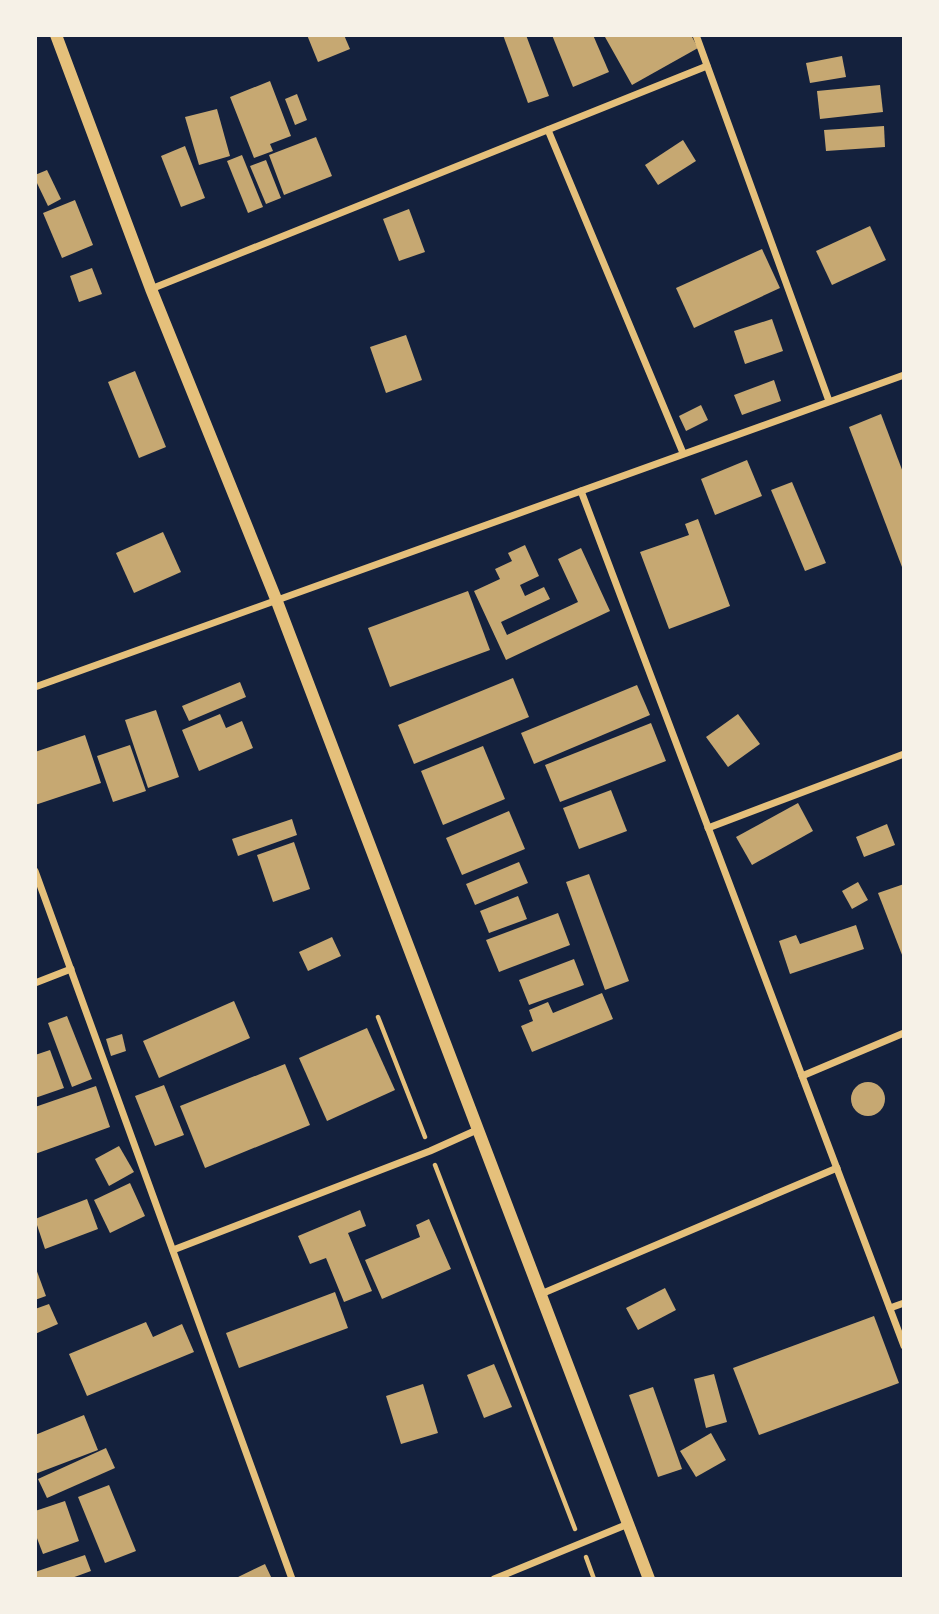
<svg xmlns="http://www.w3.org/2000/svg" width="939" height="1614" font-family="Commissioner,sans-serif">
  <rect width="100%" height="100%" fill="#14213d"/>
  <!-- building -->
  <g fill="#c6a872">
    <path d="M307,35H344L350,49L318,62Z"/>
    <path d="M503,35H526L549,96L528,103Z"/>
    <path d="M552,35H593L609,72L573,87Z"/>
    <path d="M608,35H691L698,48L632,85L605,37Z"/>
    <path d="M842,56L846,77L810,83L806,63Z"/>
    <path d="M270,81L291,136L270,144L273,151L254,158L230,97Z"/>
    <path d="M880,85L883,112L820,119L817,91Z"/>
    <path d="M297,94L307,120L295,125L285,99Z"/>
    <path d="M217,109L230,156L199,165L185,117Z"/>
    <path d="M884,126L885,147L826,151L824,130Z"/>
    <path d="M316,137L332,176L284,195L269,155Z"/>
    <path d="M683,140L696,161L658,185L645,165Z"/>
    <path d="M185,146L205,198L181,207L161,156Z"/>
    <path d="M242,155L263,207L248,213L227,161Z"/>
    <path d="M266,160L281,198L266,204L250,166Z"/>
    <path d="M47,170L61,199L48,206L35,179V175Z"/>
    <path d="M75,200L93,245L62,258L43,213Z"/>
    <path d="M409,209L425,252L399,261L383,219Z"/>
    <path d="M870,226L886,260L832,285L816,251Z"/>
    <path d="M762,249L780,288L694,328L676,288Z"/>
    <path d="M92,268L102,294L79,302L70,276Z"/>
    <path d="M772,319L783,351L745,364L734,331Z"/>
    <path d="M406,335L422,380L386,393L370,347Z"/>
    <path d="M135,371L166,447L139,458L108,382Z"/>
    <path d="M774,380L781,401L742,415L734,395Z"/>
    <path d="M701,405L708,420L686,431L679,416Z"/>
    <path d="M881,414L904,475V566L902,567L849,427Z"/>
    <path d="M747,460L762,496L715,515L701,479Z"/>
    <path d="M792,482L826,563L805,571L771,490Z"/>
    <path d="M698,519L730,606L669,629L640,552L689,535L685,524Z"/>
    <path d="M163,532L181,572L134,593L116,553Z"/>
    <path d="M525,545L539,576L520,585L525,596L544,587L550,599L501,622L507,635L578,602L558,559L581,548L610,611L506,660L474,591L500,579L495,569L512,561L508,553Z"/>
    <path d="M468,591L490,650L390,687L368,628Z"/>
    <path d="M513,678L529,717L414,764L398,725Z"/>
    <path d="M240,682L246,697L189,721L182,706Z"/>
    <path d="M637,685L650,715L534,764L521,733Z"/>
    <path d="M156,710L179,777L148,788L125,720Z"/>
    <path d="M220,714L226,728L242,721L253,748L199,771L182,730Z"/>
    <path d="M738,714L760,744L728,767L706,737Z"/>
    <path d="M651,723L666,761L560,802L545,765Z"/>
    <path d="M85,735L101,783L35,805V752Z"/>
    <path d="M130,745L146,791L113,802L97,756Z"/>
    <path d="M483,746L505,799L443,825L421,771Z"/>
    <path d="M611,790L627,831L579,849L563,808Z"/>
    <path d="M798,803L813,831L752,865L736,837Z"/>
    <path d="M509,811L525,849L462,875L446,838Z"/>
    <path d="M292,819L297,835L238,856L232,839Z"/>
    <path d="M887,824L895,845L864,857L856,837Z"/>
    <path d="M294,842L310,889L273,902L257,855Z"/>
    <path d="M519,862L528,883L475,905L466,884Z"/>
    <path d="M589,874L629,981L605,990L566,882Z"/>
    <path d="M858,882L868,900L852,909L842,891Z"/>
    <path d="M904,884V960L878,893Z"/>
    <path d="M518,896L527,919L489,933L480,911Z"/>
    <path d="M558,913L570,945L499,972L486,940Z"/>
    <path d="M856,925L864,949L790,974L779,941L796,935L800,944Z"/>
    <path d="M332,937L341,956L308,971L299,952Z"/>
    <path d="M574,959L584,985L529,1005L519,980Z"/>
    <path d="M602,993L613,1019L532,1052L521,1026L533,1021L529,1010L548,1002L553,1013Z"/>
    <path d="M234,1001L250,1038L159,1078L143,1041Z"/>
    <path d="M67,1016L92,1079L72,1087L48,1023Z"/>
    <path d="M367,1028L395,1090L327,1121L299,1058Z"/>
    <path d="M122,1034L126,1051L111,1056L106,1039Z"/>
    <path d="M50,1050L64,1088L35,1098V1055Z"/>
    <path d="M285,1064L310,1125L205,1168L180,1106Z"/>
    <circle cx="868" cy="1099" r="17"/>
    <path d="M164,1085L184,1135L155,1146L135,1096Z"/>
    <path d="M96,1086L110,1127L35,1154V1107Z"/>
    <path d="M119,1146L134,1172L109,1186L95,1159Z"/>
    <path d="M130,1183L145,1216L110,1233L94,1200Z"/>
    <path d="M87,1199L98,1229L45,1249L35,1219Z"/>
    <path d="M360,1210L366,1226L348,1233L372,1291L344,1302L326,1258L310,1264L298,1236Z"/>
    <path d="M429,1219L451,1269L382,1299L365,1260L420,1237L416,1225Z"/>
    <path d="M35,1266L46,1296L35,1300Z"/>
    <path d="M665,1288L676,1310L638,1330L626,1308Z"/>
    <path d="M335,1292L348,1328L239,1368L226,1333Z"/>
    <path d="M49,1304L58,1324L35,1334V1309Z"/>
    <path d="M874,1316L899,1383L759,1435L733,1368Z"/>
    <path d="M146,1322L153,1337L182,1324L194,1352L87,1396L69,1354Z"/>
    <path d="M494,1364L512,1407L484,1418L467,1375Z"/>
    <path d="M714,1374L727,1422L706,1428L694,1379Z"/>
    <path d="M423,1384L438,1433L401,1444L386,1396Z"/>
    <path d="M653,1387L682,1469L658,1477L629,1395Z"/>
    <path d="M84,1415L98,1450L35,1474V1435Z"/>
    <path d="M711,1433L726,1460L696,1477L680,1451Z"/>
    <path d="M106,1448L115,1468L47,1498L38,1479Z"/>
    <path d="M109,1485L136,1551L105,1563L78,1497Z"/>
    <path d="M65,1501L79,1541L43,1554L35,1533V1511Z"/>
    <path d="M85,1555L91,1571L69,1579H35V1572Z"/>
    <path d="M265,1564L272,1579H234Z"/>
  </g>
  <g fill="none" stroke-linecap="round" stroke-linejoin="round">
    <!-- path -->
    <g stroke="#e5c07b" stroke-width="4.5">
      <path d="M378,1017L425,1137"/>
      <path d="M435,1165L575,1529"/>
      <path d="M586,1557L594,1579"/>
    </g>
    <!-- minor -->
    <g stroke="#e5c07b" stroke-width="7">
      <path d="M696,35L829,401"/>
      <path d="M548,130L683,453"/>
      <path d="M151,289L707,66"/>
      <path d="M581,491L904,1346"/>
      <path d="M35,687L904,375"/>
      <path d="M708,828L904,754"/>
      <path d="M35,871L292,1579"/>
      <path d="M35,983L71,969"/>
      <path d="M802,1076L904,1033"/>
      <path d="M173,1250L430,1151L479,1129"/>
      <path d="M541,1294L837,1168"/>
      <path d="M890,1308L904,1303"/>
      <path d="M494,1579L628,1524"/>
    </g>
    <!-- tertiary -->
    <path stroke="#e5c07b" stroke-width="12" d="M56,35L151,289L276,599L649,1579"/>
  </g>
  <!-- border -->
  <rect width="939" height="1614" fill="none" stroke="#f6f1e7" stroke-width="74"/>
</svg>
